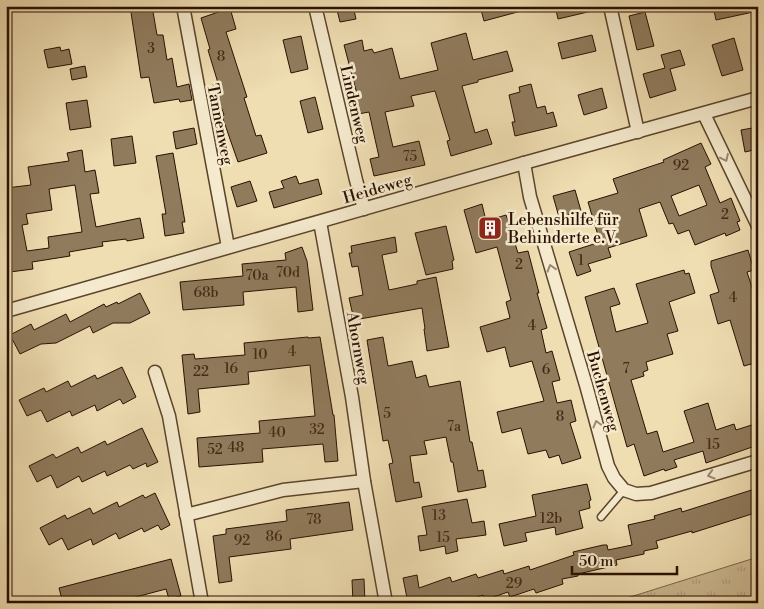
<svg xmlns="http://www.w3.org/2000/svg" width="764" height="609" font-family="'Libre Bodoni',serif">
  <defs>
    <pattern id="grass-tufts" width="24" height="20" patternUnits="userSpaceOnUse" patternTransform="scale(1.25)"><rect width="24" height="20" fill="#cebb94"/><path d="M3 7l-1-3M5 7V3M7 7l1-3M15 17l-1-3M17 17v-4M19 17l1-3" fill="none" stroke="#b1a07e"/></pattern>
  </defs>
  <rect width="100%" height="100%" fill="#efdeb2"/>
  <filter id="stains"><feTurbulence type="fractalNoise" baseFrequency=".004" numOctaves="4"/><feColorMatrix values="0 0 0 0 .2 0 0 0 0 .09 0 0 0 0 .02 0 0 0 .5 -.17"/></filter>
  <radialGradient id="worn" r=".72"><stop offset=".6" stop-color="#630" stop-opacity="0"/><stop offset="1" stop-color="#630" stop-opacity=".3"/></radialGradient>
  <!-- grass -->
  <path fill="url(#grass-tufts)" stroke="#7c664a" d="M758,557V603H611Z"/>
  <!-- building -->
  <g fill="#907b5d" stroke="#2a1000" fill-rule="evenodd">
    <path d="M130,6H152L157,35H163L167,60L172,58L177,87L189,84L192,100L180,102L179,99L154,103L149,77L141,78Z"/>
    <path d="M336,6H353L356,19L340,22Z"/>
    <path d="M480,6H524L525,10L484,21Z"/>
    <path d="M555,6H591L592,11L558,19Z"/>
    <path d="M713,6H757L758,11L716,20Z"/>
    <path d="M230,8L236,29L226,32L247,97L244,98L256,136L261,135L267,153L238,162L222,116L224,115L213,84L218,83L208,50L210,49L201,18Z"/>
    <path d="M645,12L654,46L637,50L629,16Z"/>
    <path d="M466,33L473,60L507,51L513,71L478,80V82L462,86L475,133L487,129L492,144L451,156L447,141L450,140L435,91L411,96L414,106L385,112L393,147L419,141L425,165L374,176L370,159L379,157L369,112L358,114L354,94H357L344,45L362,40L364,51L372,49L374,53L392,48L400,79L438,70L431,43Z"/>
    <path d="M592,35L596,51L562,59L558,43Z"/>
    <path d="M301,36L308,69L291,73L283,40Z"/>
    <path d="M734,38L743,70L722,76L712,45Z"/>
    <path d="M60,47L61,51L69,49L72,64L48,68L44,50Z"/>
    <path d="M680,50L685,65L670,69L676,90L650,98L643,74L665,68L661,55Z"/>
    <path d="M85,66L87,77L72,80L70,69Z"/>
    <path d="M531,84L537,108L545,106L547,114L553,112L557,126L515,136L512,122H515L509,95L520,92L519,87Z"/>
    <path d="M602,88L607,108L584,115L578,95Z"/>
    <path d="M315,97L323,129L308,133L300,101Z"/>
    <path d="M87,100L91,127L70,130L66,103Z"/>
    <path d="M758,127V149L745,152L741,130Z"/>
    <path d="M194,128L197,144L176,149L173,132Z"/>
    <path d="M132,136L136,163L114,166L111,139Z"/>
    <path d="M701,143L711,164L705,167L720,203L731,198L740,221L737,222L740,230L726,236L725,233L695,245L689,230L678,234L673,223L669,224L660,202L639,209L647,236L608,248L611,257L588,264L591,271L577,276L569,252L600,242L588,202L618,193L613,179L664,162L663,160ZM699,185L707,205L679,216L671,196Z"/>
    <path d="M82,150L85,172L95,170L99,193L90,194L96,227L140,218L144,238L127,241L126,239L102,242L103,246L69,252L70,256L32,262L33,269L10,272L6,244V188L31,185L28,167L69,161L67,153ZM75,185L82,232L48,237L49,248L27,251L22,225L28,224L26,214L52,210L49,189Z"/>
    <path d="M173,153L185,222H182L184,233L165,236L162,214H166L156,156Z"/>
    <path d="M296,176L299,184L318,179L322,194L274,208L269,192L284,188L281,181Z"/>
    <path d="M250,181L257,201L237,207L231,187Z"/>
    <path d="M575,190L581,211L559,217L553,196Z"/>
    <path d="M482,204L486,221L506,215L518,253L528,251L539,293H537L547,328L541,330L546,353L552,351L560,380L552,382L557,403L571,400L576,421L570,423L581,458L562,464L559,455L549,458L546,450L528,454L521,428L502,433L497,412L544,401L532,361L510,367L505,347L487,352L480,327L510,318L506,302L511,300L497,247L476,253L464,210Z"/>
    <path d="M446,226L454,260L452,261L453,269L426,275L415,233Z"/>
    <path d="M395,237L397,252L382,255L389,290L417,284V281L436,277L449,347L427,351L424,329H425L422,308L354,320L349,298L363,295L358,266L352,267L349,253H352L351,246Z"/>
    <path d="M302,247L307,261L313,310L298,312L296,287L243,292L244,305L183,310L180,282L243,276L242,264L286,260L285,253Z"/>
    <path d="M748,250L754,270L747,272L758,306V362L744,366L730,320L718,324L710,295L719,292L711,266V261Z"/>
    <path d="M684,270L685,274L689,273L695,293L669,302L678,331L667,334L673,354L646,362L648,370L643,372L644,376L631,380L647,434L657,431L663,452L694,442L684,411L708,403L716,430L734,424L736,430L758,423V445L706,463L703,451L674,460L677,467L665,471L664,469L644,476L634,444L627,447L585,297L614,288L620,304L610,307L616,332L648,323L636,284Z"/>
    <path d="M140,293L150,313L130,323H113L93,333L90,326L56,343L41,344L20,354L10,335L31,324L34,330L66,314L70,322L104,304L106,307L117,302L118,304Z"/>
    <path d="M308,337V338L320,337L333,415H334L338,461L325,462L323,444L262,449L263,462L199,467L197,438L260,433L259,421L315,416L310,365L248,372L249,384L198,389L200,412L188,414L182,355L194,354L195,359L245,355L244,343Z"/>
    <path d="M383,337L388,366L412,361L416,378L426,375L429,387L460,381L470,442H472L478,471L483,470L486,487L458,492L453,462H451L446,437L424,441L427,454L410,456L414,483L419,482L422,497L396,502L389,464L393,463L388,440L383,441L367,340Z"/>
    <path d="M122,367L136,397L123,404L120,399L97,411L95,405L72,416L70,411L47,422L41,410L27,416L19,400L44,388L46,392L68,381L71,387L95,375L97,379Z"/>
    <path d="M142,428L158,462L147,467L146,463L133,469L130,465L107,476L105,471L82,482L79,476L57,488L51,475L37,482L29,466L53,454L56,458L78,447L81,453L105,441L107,445Z"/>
    <path d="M587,484L591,500L589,501L590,508L579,511L583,528L556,535L555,527L525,533L527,541L504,546L499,524L536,516L532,495Z"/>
    <path d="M758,488V512L692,533V531L656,541L658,548L644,551V554L616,560L617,565L578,574V576L562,579L563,584L536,593L534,589L510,597L508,592L485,600L483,595L460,603H458L457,599L447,603H408L403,578L417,575L419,588L450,577L452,582L476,574L478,578L503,570L504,574L529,566L530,570L574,555L573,552L603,545H607L608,550L632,545L628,525L655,519L654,516L681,508L682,512Z"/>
    <path d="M155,493L170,525L161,530L158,525L144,532L142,528L119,539L116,533L93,545L91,539L68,550L62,538L49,545L40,528L65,515L67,519L90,508L93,514L117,502L119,507L143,495L145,498Z"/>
    <path d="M467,499L472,523L484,521L486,535L456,539L458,551L446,554L445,546L420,551L418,536L427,535L422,507Z"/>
    <path d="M349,502L353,530L290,539L291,549L229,557L232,581L219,583L213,536L226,534V529L287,521L286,510Z"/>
    <path d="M171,559L181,596L169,599L166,589L113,603H63L59,588Z"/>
    <path d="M364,579L365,603H353L352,580Z"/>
  </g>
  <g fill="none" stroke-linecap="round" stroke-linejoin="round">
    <!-- lane casing -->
    <g stroke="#5b442c" stroke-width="9">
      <path id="lane" d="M601,517L624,490"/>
    </g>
    <!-- street casing -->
    <g stroke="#5b442c" stroke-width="15">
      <g id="street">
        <path d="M183,6L228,247"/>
        <path d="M315,6L356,180L364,209"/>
        <path d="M610,6L638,132"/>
        <path d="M704,114L758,226"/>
        <path d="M524,163L530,197L586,385L608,466L614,478L624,490L636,494L651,493L758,461"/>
        <path d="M320,222L352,397L364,481L386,603"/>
        <path d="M6,311L524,163L758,98"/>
        <path d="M155,372L169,416L202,603"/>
        <path d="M186,515L283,490L364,481"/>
      </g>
    </g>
    <!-- lane -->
    <use href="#lane" stroke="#f5eacd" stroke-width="6"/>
    <!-- street -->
    <use href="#street" stroke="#f5eacd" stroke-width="12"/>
  </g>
  <!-- one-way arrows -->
  <defs><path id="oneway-chevron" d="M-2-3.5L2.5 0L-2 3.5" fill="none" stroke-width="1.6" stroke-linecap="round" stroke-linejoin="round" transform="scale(1.25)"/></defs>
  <g stroke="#9a8871">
    <use href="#oneway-chevron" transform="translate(725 158) rotate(65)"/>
    <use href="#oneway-chevron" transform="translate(551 268) rotate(-107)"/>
    <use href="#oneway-chevron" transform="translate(597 424) rotate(-105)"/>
    <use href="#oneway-chevron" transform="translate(711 475) rotate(164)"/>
  </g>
  <!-- icons -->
  <defs>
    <g id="building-square" transform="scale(1.25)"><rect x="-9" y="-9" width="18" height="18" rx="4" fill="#8f2418" stroke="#f5eacd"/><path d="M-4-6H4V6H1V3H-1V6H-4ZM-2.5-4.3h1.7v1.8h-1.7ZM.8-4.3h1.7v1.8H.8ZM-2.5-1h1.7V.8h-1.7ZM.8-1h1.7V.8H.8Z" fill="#fff"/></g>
  </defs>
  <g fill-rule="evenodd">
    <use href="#building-square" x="490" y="228"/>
  </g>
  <g text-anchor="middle" stroke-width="5" stroke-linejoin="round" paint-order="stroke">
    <!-- number labels -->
    <g font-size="14" fill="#442b17">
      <text x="151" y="53">3</text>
      <text x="221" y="61">8</text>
      <text x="410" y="161">75</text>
      <text x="681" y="170">92</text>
      <text x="725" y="219">2</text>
      <text x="581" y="265">1</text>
      <text x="519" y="269">2</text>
      <text x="288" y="277">70d</text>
      <text x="257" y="280">70a</text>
      <text x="206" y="297">68b</text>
      <text x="733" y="302">4</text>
      <text x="532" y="330">4</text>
      <text x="292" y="356">4</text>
      <text x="260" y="359">10</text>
      <text x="231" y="373">16</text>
      <text x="626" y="373">7</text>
      <text x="546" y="374">6</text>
      <text x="201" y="376">22</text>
      <text x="387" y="418">5</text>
      <text x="560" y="421">8</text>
      <text x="454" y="431">7a</text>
      <text x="317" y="434">32</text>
      <text x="277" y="437">40</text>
      <text x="713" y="449">15</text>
      <text x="236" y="452">48</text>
      <text x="215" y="454">52</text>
      <text x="439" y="520">13</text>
      <text x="551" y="523">12b</text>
      <text x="314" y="524">78</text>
      <text x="274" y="541">86</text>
      <text x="443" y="542">15</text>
      <text x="242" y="545">92</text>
      <text x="514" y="588">29</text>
    </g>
    <!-- street labels -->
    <g font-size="16" fill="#2a1000" stroke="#f5eacd">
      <text transform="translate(355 104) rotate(77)" y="6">Lindenweg</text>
      <text transform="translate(221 124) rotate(79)" y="6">Tannenweg</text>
      <text transform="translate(377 188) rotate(-16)" y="6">Heideweg</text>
      <text transform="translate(359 348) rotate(80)" y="6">Ahornweg</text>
      <text transform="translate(604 391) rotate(74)" y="6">Buchenweg</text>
    </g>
    <!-- poi labels -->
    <g font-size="16" fill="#2a1000" stroke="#f5eacd" text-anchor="start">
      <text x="508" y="225">Lebenshilfe für<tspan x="508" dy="18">Behinderte e.V.</tspan></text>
    </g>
  </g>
  <!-- margin -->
  <rect width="764" height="609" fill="none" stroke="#efdeb2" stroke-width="25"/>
  <rect x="8" y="8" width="749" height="594" fill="none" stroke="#2a1000" stroke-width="2.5"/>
  <rect x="12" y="12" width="739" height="584" fill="none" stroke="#2a1000"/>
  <!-- scale -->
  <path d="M572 566v8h105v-8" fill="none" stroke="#2a1000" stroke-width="2.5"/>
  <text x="579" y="566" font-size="15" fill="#2a1000" stroke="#f5eacd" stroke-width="4" paint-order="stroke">50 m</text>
  <rect width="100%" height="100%" filter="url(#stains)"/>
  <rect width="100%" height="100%" fill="url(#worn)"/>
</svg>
